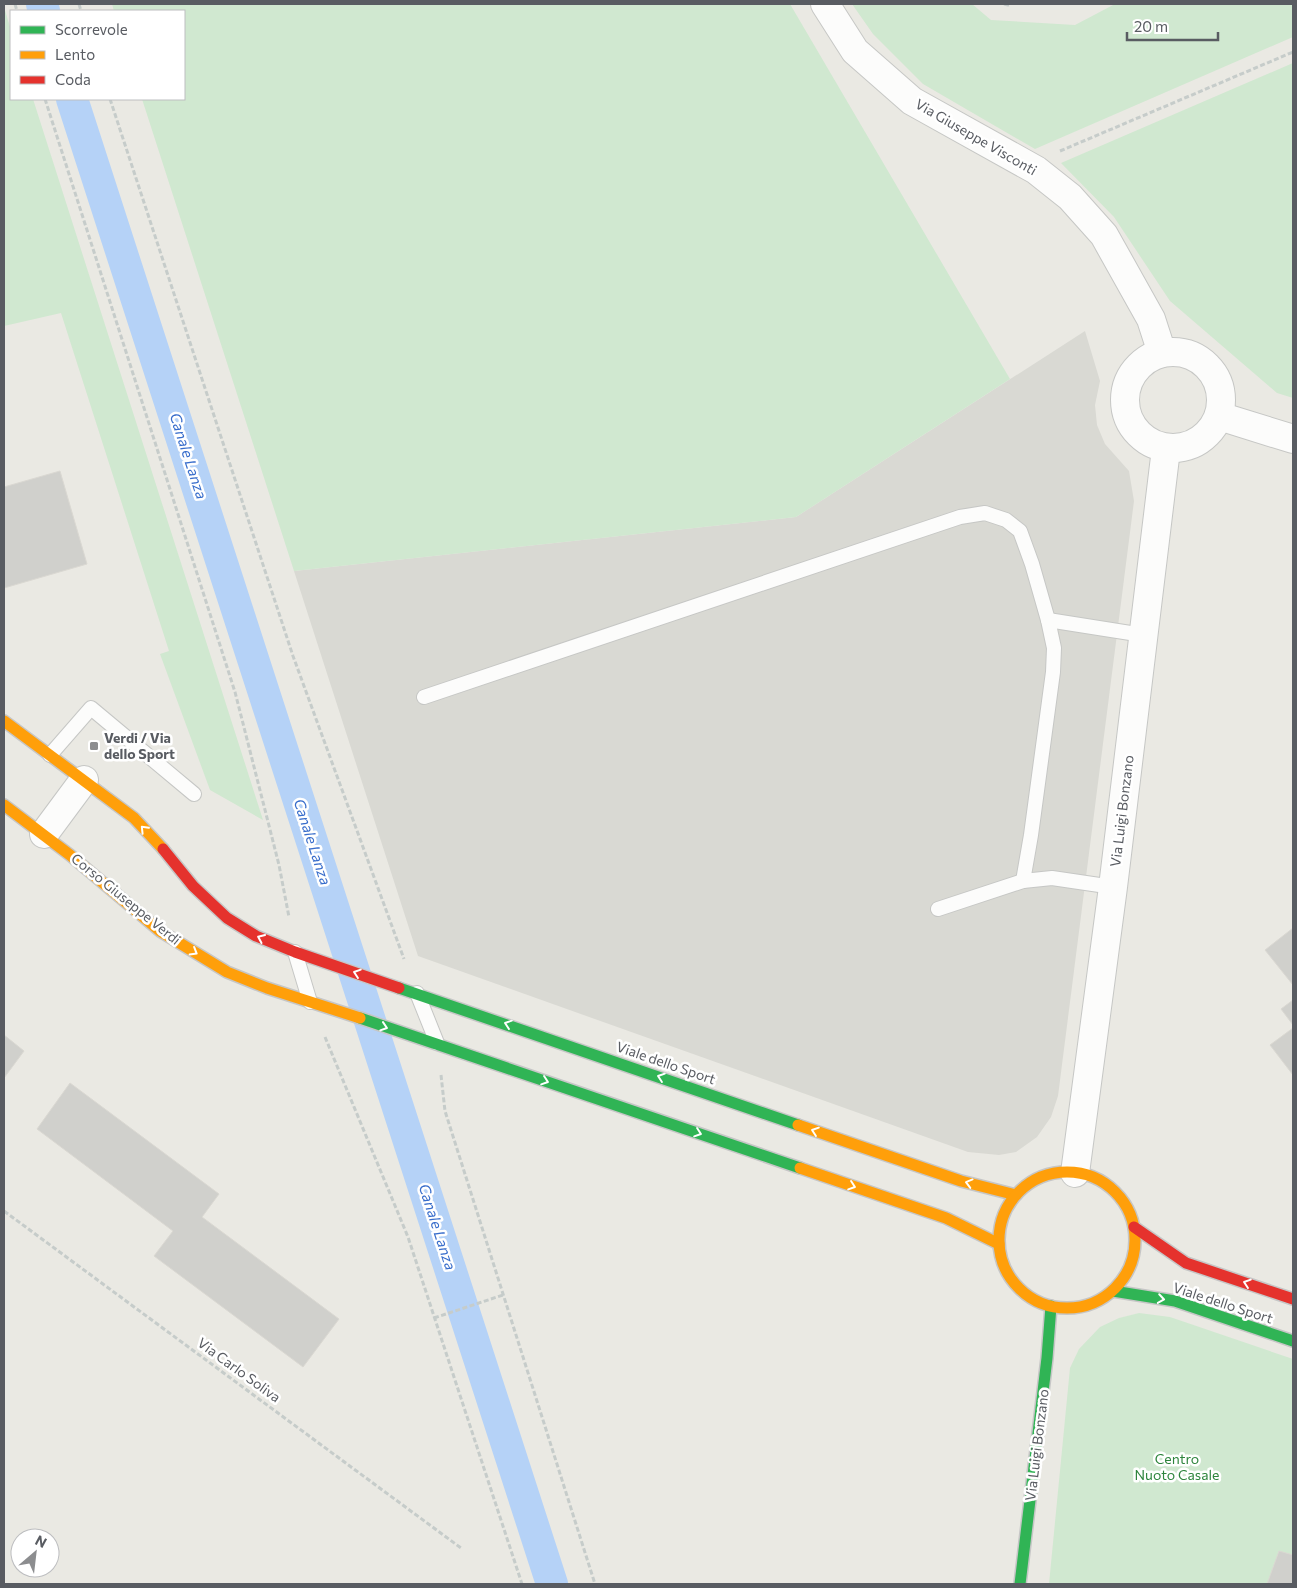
<svg xmlns="http://www.w3.org/2000/svg" width="1297" height="1588" font-family="Commissioner,sans-serif">
  <rect width="100%" height="100%" fill="#eae9e3"/>
  <!-- industrial -->
  <path fill="#d9d9d3" d="M1085,331L1100,381L1095,405L1097,425L1105,444L1129,471L1134,501L1058,1096L1051,1117L1037,1137L1016,1152L999,1155L968,1152L418,956L294,571L796,517Z"/>
  <!-- green -->
  <g fill="#d0e8d0">
    <path d="M112,4H790L1010,379L796,517L294,571L142,99H184V11H114Z"/>
    <path d="M852,4H972L991,20L1075,25L1115,4H1293V37L1035,149L923,84L873,34Z"/>
    <path d="M4,7L11,30V99H33L263,820L210,790L160,654L169,651L61,313L4,326Z"/>
    <path d="M1293,63V398L1277,393L1170,301L1114,217L1061,163Z"/>
    <path d="M1139,1313L1170,1317L1293,1359V1584H1049L1070,1368L1079,1349L1100,1327L1119,1318Z"/>
  </g>
  <g fill="none" stroke-linecap="round" stroke-linejoin="round">
    <!-- canal -->
    <g stroke="#b5d2f7" stroke-width="32">
      <path d="M42,4L44,11"/>
      <path d="M72,99L552,1584"/>
    </g>
  </g>
  <!-- building -->
  <g fill="#d0d0cc" stroke="#dad8d2">
    <path d="M60,471L87,564L4,588V487Z"/>
    <path d="M1293,928V985L1265,950Z"/>
    <path d="M1293,1000V1025L1281,1009Z"/>
    <path d="M1293,1028V1075L1270,1045Z"/>
    <path d="M4,1035L24,1051L4,1078Z"/>
    <path d="M70,1083L219,1194L202,1217L339,1319L303,1367L154,1256L173,1231L37,1129Z"/>
    <path d="M1279,1551L1293,1555V1584H1267Z"/>
  </g>
  <g fill="none" stroke-linecap="round" stroke-linejoin="round">
    <!-- lane casing -->
    <g stroke="#c6c7c5" stroke-width="16">
      <g id="lane">
        <path d="M1048,620L1143,635"/>
        <path d="M424,697L960,517L985,513L1006,520L1020,531L1032,564L1048,620L1054,648L1053,672L1031,835L1023,881"/>
        <path d="M50,755L91,708L194,794"/>
        <path d="M938,909L1023,881L1052,878L1113,887"/>
        <path d="M295,952L310,1002"/>
        <path d="M417,993L437,1043"/>
      </g>
    </g>
    <!-- street casing -->
    <g stroke="#c6c7c5" stroke-width="30">
      <g id="street">
        <path d="M825,4L855,51L912,101L1036,170L1070,197L1104,235L1151,319L1162,353"/>
        <circle cx="1173" cy="400" r="48"/>
        <path d="M1219,416L1293,439"/>
        <path d="M44,834L84,780"/>
        <path d="M1075,1173L1113,887L1166,449"/>
      </g>
    </g>
    <!-- fast casing -->
    <g stroke="#c6c6c6" stroke-width="14">
      <g id="fast">
        <path d="M399,988L798,1125"/>
        <path d="M360,1018L800,1168"/>
        <path d="M1113,1291L1175,1301L1293,1341"/>
        <path d="M1020,1584L1047,1358L1051,1306"/>
      </g>
    </g>
    <!-- slow casing -->
    <g stroke="#c6c6c6" stroke-width="14">
      <g id="slow">
        <path d="M4,721L134,818L163,849"/>
        <path d="M4,805L70,855L160,931L227,972L267,988L360,1018"/>
        <path d="M798,1125L961,1181L1016,1195"/>
        <path d="M800,1168L946,1218L999,1244"/>
        <circle cx="1067" cy="1240" r="68"/>
      </g>
    </g>
    <!-- jam casing -->
    <g stroke="#c6c6c6" stroke-width="14">
      <g id="jam">
        <path d="M163,849L193,886L227,918L256,936L295,952L399,988"/>
        <path d="M1134,1227L1186,1263L1293,1299"/>
      </g>
    </g>
    <!-- path -->
    <g stroke="#c6ccca" stroke-width="3" stroke-dasharray="5 2.5" stroke-linecap="butt">
      <path d="M15,4L17,11"/>
      <path d="M79,4L81,11"/>
      <path d="M1004,4L1008,5L1011,4"/>
      <path d="M45,99L235,692L279,865L289,917"/>
      <path d="M110,99L293,656L404,959"/>
      <path d="M1060,151L1293,52"/>
      <path d="M325,1037L408,1237L522,1584"/>
      <path d="M441,1075L445,1111L595,1584"/>
      <path d="M4,1211L461,1548"/>
      <path d="M434,1318L503,1295"/>
    </g>
    <!-- lane -->
    <use href="#lane" stroke="#fcfcfb" stroke-width="14"/>
    <!-- street -->
    <use href="#street" stroke="#fcfcfb" stroke-width="28"/>
    <!-- fast -->
    <use href="#fast" stroke="#30b455" stroke-width="11"/>
    <!-- slow -->
    <use href="#slow" stroke="#ff9f0a" stroke-width="11"/>
    <!-- jam -->
    <use href="#jam" stroke="#e5322d" stroke-width="11"/>
  </g>
  <!-- one-way arrows -->
  <defs><path id="oneway-chevron" d="M-2-3.5L2.5 0L-2 3.5" fill="none" stroke-width="1.6" stroke-linecap="round" stroke-linejoin="round" transform="scale(1.25)"/></defs>
  <g stroke="#fff">
    <use href="#oneway-chevron" transform="translate(144 829) rotate(-134)"/>
    <use href="#oneway-chevron" transform="translate(261 938) rotate(-156)"/>
    <use href="#oneway-chevron" transform="translate(194 952) rotate(31)"/>
    <use href="#oneway-chevron" transform="translate(357 973) rotate(-161)"/>
    <use href="#oneway-chevron" transform="translate(508 1024) rotate(-161)"/>
    <use href="#oneway-chevron" transform="translate(384 1027) rotate(18)"/>
    <use href="#oneway-chevron" transform="translate(661 1077) rotate(-161)"/>
    <use href="#oneway-chevron" transform="translate(545 1081) rotate(19)"/>
    <use href="#oneway-chevron" transform="translate(815 1131) rotate(-161)"/>
    <use href="#oneway-chevron" transform="translate(698 1133) rotate(19)"/>
    <use href="#oneway-chevron" transform="translate(969 1183) rotate(-165)"/>
    <use href="#oneway-chevron" transform="translate(852 1186) rotate(19)"/>
    <use href="#oneway-chevron" transform="translate(1247 1283) rotate(-161)"/>
    <use href="#oneway-chevron" transform="translate(1161 1299) rotate(9)"/>
  </g>
  <!-- markers -->
  <rect fill="#8c8d8f" stroke="#fff" stroke-width="2" x="89" y="741" width="10" height="10" rx="2.5"/>
  <g text-anchor="middle" stroke-width="5" stroke-linejoin="round" paint-order="stroke">
    <!-- street labels -->
    <g font-size="14" fill="#595c62" stroke="#fff">
      <text transform="translate(976 137) rotate(30)" y="5">Via Giuseppe Visconti</text>
      <text transform="translate(1122 811) rotate(-83)" y="5">Via Luigi Bonzano</text>
      <text transform="translate(126 899) rotate(39)" y="5">Corso Giuseppe Verdi</text>
      <text transform="translate(666 1063) rotate(19)" y="5">Viale dello Sport</text>
      <text transform="translate(1223 1303) rotate(18)" y="5">Viale dello Sport</text>
      <text transform="translate(239 1370) rotate(36)" y="5">Via Carlo Soliva</text>
      <text transform="translate(1037 1445) rotate(-83)" y="5">Via Luigi Bonzano</text>
    </g>
    <!-- poi labels -->
    <g font-size="14" font-weight="bold" fill="#595c62" stroke="#fff" text-anchor="start">
      <text x="104" y="743">Verdi / Via<tspan x="104" dy="16">dello Sport</tspan></text>
    </g>
    <!-- park labels -->
    <g font-size="14" fill="#2e853d" stroke="#fff">
      <text x="1177" y="1464">Centro<tspan x="1177" dy="16">Nuoto Casale</tspan></text>
    </g>
    <!-- water labels -->
    <g font-size="15" font-style="italic" fill="#386dcb" stroke="#fff">
      <text transform="translate(188 456) rotate(72)" y="5">Canale Lanza</text>
      <text transform="translate(312 842) rotate(72)" y="5">Canale Lanza</text>
      <text transform="translate(437 1227) rotate(72)" y="5">Canale Lanza</text>
    </g>
  </g>
  <!-- border -->
  <rect width="1297" height="1588" fill="none" stroke="#595c62" stroke-width="10"/>
  <!-- legend -->
  <rect x="10" y="10" width="175" height="90" fill="#ffffff" stroke="#bdbec0"/>
  <rect x="20" y="26" width="25" height="8" fill="#30b455" stroke="#bdbec0"/>
  <text x="55" y="35" font-size="15" fill="#595c62">Scorrevole</text>
  <rect x="20" y="51" width="25" height="8" fill="#ff9f0a" stroke="#bdbec0"/>
  <text x="55" y="60" font-size="15" fill="#595c62">Lento</text>
  <rect x="20" y="76" width="25" height="8" fill="#e5322d" stroke="#bdbec0"/>
  <text x="55" y="85" font-size="15" fill="#595c62">Coda</text>
  <!-- north arrow -->
  <g transform="translate(35 1553) rotate(28)"><circle r="24" fill="#ffffff" stroke="#bdbec0"/>
  <path d="M0-4L9 19L0 12L-9 19Z" fill="#8c8d8f"/>
  <text y="-8" font-size="14" font-weight="bold" text-anchor="middle" fill="#595c62">N</text>
  </g>
  <!-- scale -->
  <path d="M1127 32v8h91v-8" fill="none" stroke="#595c62" stroke-width="2.5"/>
  <text x="1134" y="32" font-size="15" fill="#595c62" stroke="#ffffff" stroke-width="4" paint-order="stroke">20 m</text>
</svg>
